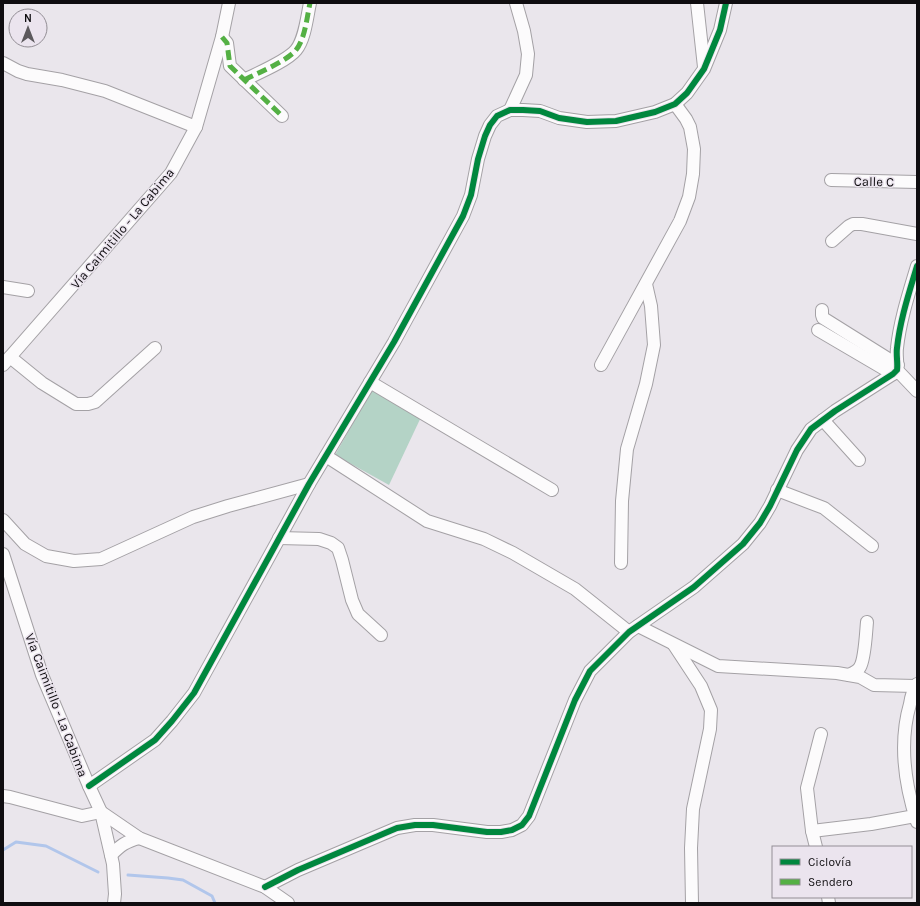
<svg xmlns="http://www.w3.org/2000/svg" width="920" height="906" font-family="Karla,sans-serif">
  <rect width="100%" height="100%" fill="#eae6ec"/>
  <!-- green -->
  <path fill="#b4d3c6" d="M373,388L422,415L389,485L335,455Z"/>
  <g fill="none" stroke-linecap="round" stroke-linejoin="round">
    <!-- stream -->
    <g stroke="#b1c6eb" stroke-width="3">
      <path d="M3,850L16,842L46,846L98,872"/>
      <path d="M128,875L168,878L183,880L212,896L215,903"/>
    </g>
    <!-- minor casing -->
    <g stroke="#a4a1a5" stroke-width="14">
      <g id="minor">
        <path d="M697,3L704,67"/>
        <path d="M222,37L227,43L230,66L282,116"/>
        <path d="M3,63L18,71L27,74L62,80L105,91L196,127"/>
        <path d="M244,80C258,73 287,61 296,50C305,39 307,17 310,3"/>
        <path d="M510,110L526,75L528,54L524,31L516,3"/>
        <path d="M831,180L917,182"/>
        <path d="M832,241L849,226L853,224H862L917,234"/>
        <path d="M3,287L28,291"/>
        <path d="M822,310V315L823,318L898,365"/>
        <path d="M818,330L893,374"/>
        <path d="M10,357L42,383L76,404H88L95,402L155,348"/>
        <path d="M3,365L171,173L196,127L222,37L229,3"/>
        <path d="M601,365L680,221L689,197L693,174L694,149L690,127L686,119L675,104"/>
        <path d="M897,370L917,391"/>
        <path d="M370,382L552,490"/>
        <path d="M823,420L859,460"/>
        <path d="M326,456L427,521L484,539L513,553L575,589L629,632"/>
        <path d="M777,490L824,508L872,546"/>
        <path d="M3,520L25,544L46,556L74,561L101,559L193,517L228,506L309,484"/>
        <path d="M279,538L319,539L331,543L338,548L342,560L352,600L358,614L369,624L381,635"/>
        <path d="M3,554L42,675L89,786L101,812L113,864L115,894L114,903"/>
        <path d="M621,563L622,501L627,449L646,384L654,345L651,306L646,284"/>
        <path d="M638,626L718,666L837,673L860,677L874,685L915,686"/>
        <path d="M674,645L701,686L711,710L710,729L693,809L691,848L692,903"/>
        <path d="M849,675C853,673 858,671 860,667C865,659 866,632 867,622"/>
        <path d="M917,684C913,690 911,697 910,704C899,742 905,785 917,822"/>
        <path d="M89,786L155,740L172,721L194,693L309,484L394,342L463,216L471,195L478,159L485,136L490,125L497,116L510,110H523L540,111L559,118L587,122L616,121L655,112L675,104L687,93L704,69L720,30L726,3"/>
        <path d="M3,796L10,797L82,816L101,812L139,838L265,887L288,903"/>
        <path d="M812,831L871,824L915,816"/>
        <path d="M816,847L812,831L807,788L821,734"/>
        <path d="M111,855C121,845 125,842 139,838"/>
        <path d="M265,887L298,870L397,828L415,825H433L487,832H501L512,830L522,825L529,816L575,700L590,671L629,632L694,587L743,544L760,523L770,506L797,450L811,429L835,411L893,374L897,370C898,363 896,355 897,348C900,320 909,293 917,266"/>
        <path d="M828,897L829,903"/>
      </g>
    </g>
    <!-- minor -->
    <use href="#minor" stroke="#fcfbfc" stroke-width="12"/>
    <!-- quiet -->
    <g stroke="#54b044" stroke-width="5" stroke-dasharray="10 5" stroke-linecap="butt">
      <path d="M222,37L227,43L230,66L282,116"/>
      <path d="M244,80C258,73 287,61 296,50C305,39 307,17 310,3"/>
    </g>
    <!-- cycleway casing -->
    <g stroke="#ebe4ee" stroke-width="8">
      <g id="cycleway">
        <path d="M89,786L155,740L172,721L194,693L309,484L394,342L463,216L471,195L478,159L485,136L490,125L497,116L510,110H523L540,111L559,118L587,122L616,121L655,112L675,104L687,93L704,69L720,30L726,3"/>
        <path d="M265,887L298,870L397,828L415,825H433L487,832H501L512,830L522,825L529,816L575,700L590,671L629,632L694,587L743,544L760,523L770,506L797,450L811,429L835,411L893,374L897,370C898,363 896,355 897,348C900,320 909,293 917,266"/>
      </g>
    </g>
    <!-- cycleway -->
    <use href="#cycleway" stroke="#00873e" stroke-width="6"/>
  </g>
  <g text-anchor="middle" stroke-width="3" stroke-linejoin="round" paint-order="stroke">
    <!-- street labels -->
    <g font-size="13" fill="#0f0d10" stroke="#ebe4ee">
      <text transform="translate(874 181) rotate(1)" y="5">Calle C</text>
      <text transform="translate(122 228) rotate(-50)" y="5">Vía Caimitillo - La Cabima</text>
      <text transform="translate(57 705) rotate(69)" y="5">Vía Caimitillo - La Cabima</text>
    </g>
  </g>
  <!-- border -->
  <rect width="920" height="906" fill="none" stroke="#0f0d10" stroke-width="8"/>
  <!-- legend -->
  <rect x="772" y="846" width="140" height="52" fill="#ebe4ee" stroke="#938e95"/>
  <rect x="780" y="859" width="20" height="6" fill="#00873e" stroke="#938e95"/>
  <text x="808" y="866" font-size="12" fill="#0f0d10">Ciclovía</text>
  <rect x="780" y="879" width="20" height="6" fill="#54b044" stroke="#938e95"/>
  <text x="808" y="886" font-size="12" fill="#0f0d10">Sendero</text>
  <!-- north arrow -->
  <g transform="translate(28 28)"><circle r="19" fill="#ebe4ee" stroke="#938e95"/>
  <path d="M0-3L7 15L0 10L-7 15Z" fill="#5c595d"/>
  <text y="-6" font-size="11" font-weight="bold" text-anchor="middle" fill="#0f0d10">N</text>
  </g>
</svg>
